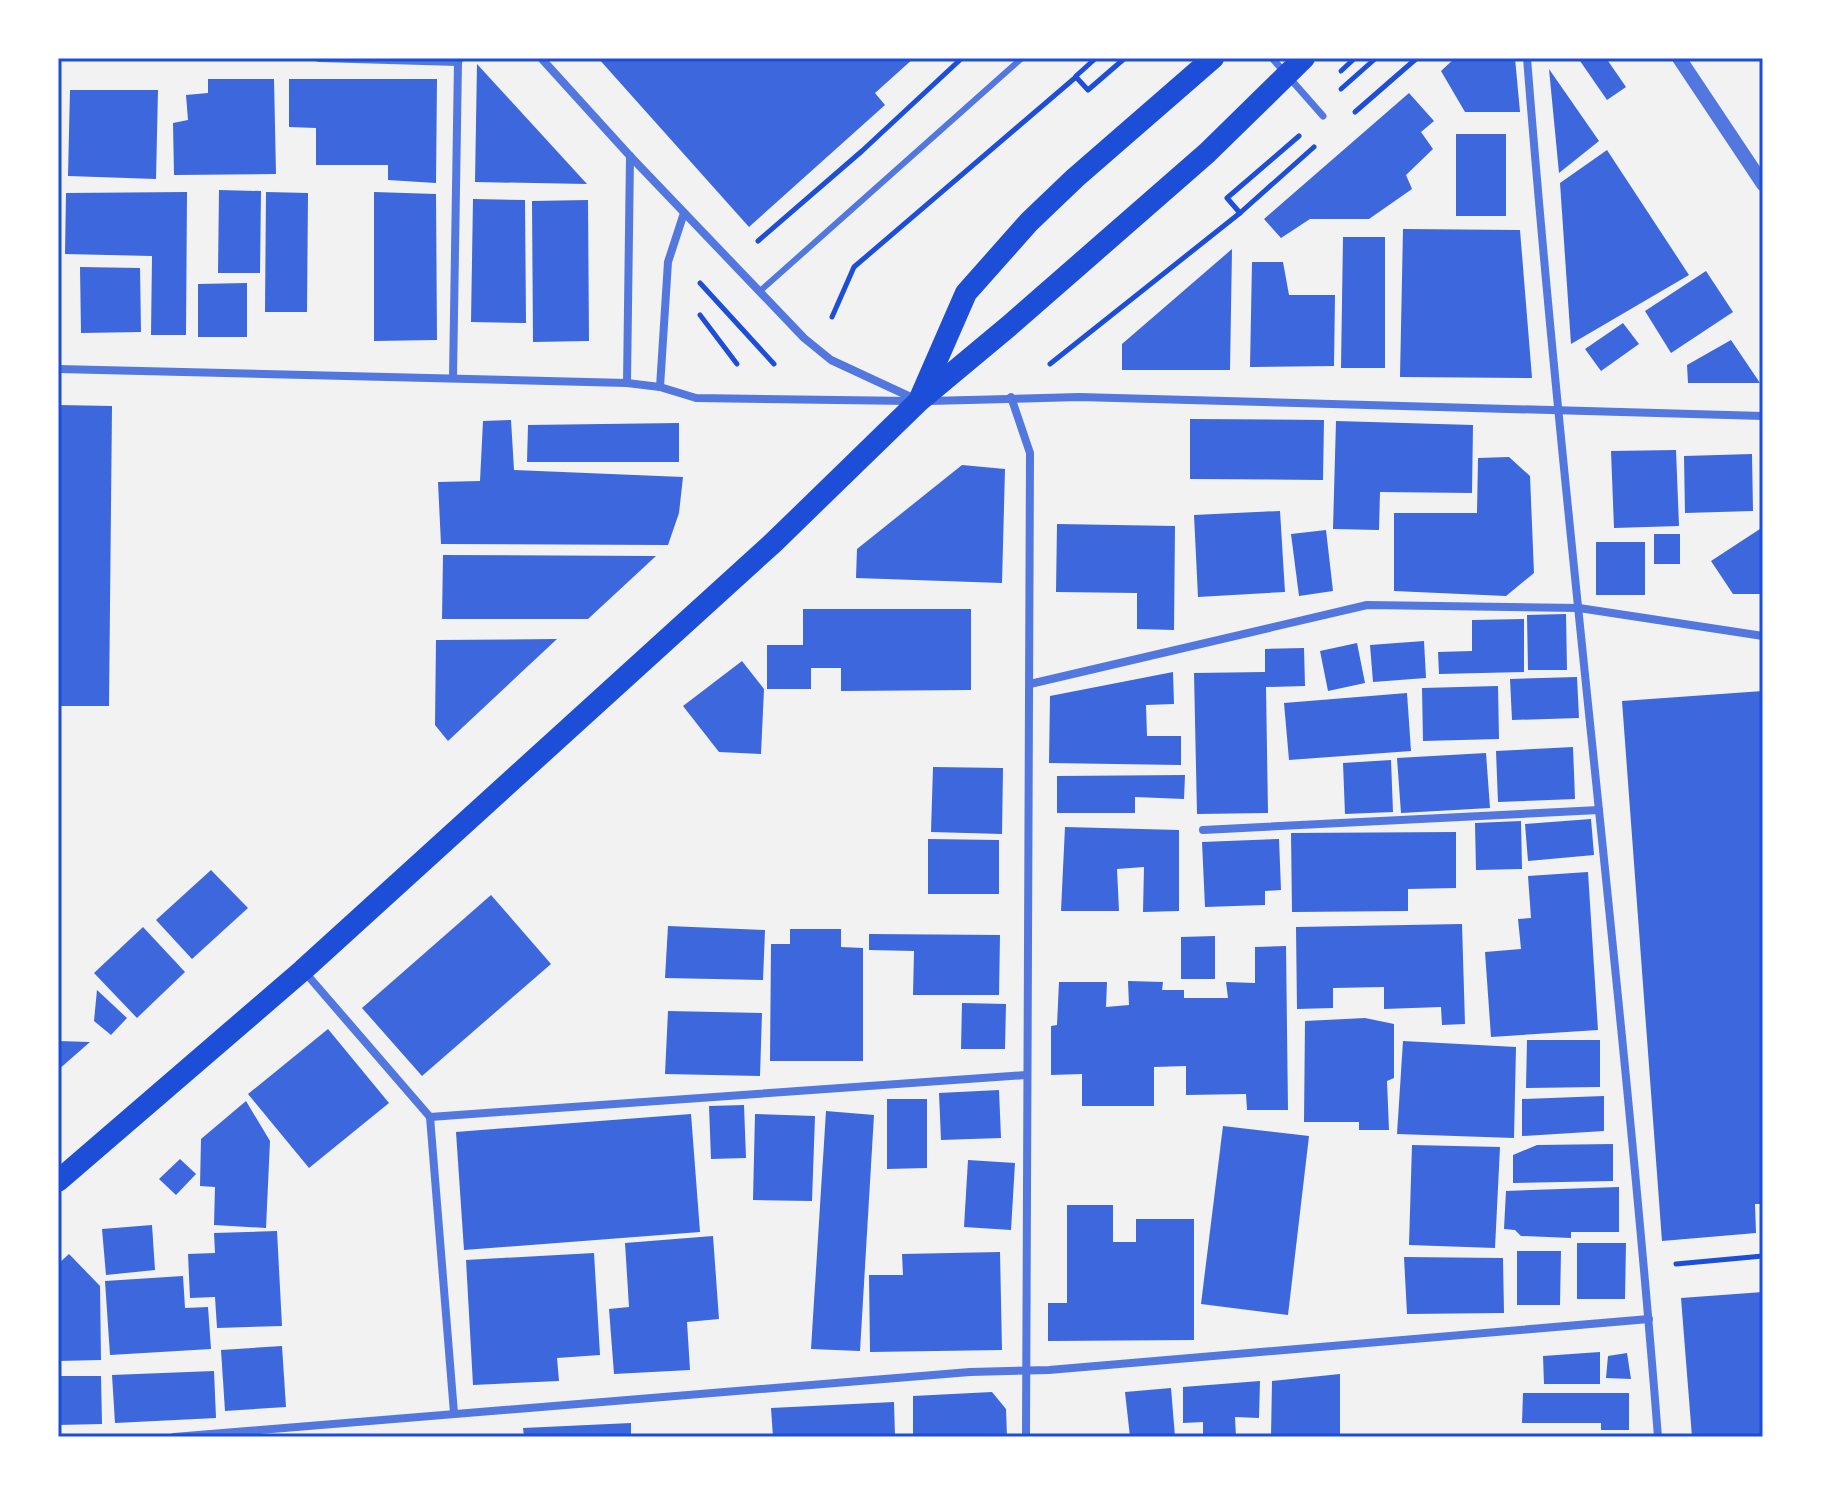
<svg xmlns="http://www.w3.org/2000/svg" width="1821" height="1495" font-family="'Alegreya Sans',sans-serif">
  <rect width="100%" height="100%" fill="#f2f2f2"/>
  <!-- building -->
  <g fill="#3d67dc">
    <path d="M598,58H914L875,93L885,105L749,227Z"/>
    <path d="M1455,58H1515L1520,112H1465L1441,71Z"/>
    <path d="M1578,58H1606L1626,87L1607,100Z"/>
    <path d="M477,64L587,184L475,182Z"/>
    <path d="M1549,69L1599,141L1559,173Z"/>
    <path d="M208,79H274L276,174L174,175L173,123L188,120L186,95L208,93Z"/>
    <path d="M289,79H437L436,183L388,180V165H316V128L289,127Z"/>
    <path d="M70,90H158L156,179L68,176Z"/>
    <path d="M1409,93L1434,121L1421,132L1433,149L1406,175L1412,189L1369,219H1310L1281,238L1264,219Z"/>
    <rect x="1456" y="134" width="50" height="82"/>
    <path d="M1607,150L1689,275L1571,344L1560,183Z"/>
    <path d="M219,190L261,191L260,273H218Z"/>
    <path d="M187,192L186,335H151L152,256L65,254L66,193Z"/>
    <path d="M266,192L308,193L307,312H265Z"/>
    <path d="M374,192L436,194L437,340L374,341Z"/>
    <path d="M473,199L525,200L526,323L471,322Z"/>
    <path d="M588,200L589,341L533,342L532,201Z"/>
    <path d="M1403,229L1520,230L1532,378L1400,377Z"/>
    <path d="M1343,237H1385V368H1341Z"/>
    <path d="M1232,249L1230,370H1122V344Z"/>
    <path d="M1252,262H1283L1289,295H1335L1334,366L1250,367Z"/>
    <path d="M80,267L140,268L141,332L81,333Z"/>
    <path d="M1706,271L1733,312L1671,353L1645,311Z"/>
    <path d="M247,283V337H198V284Z"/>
    <path d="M1623,323L1639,344L1601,371L1585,349Z"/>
    <path d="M1731,340L1760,383H1688L1687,365Z"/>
    <path d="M58,405L112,406L109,706H58Z"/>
    <path d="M1190,419L1324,420L1323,480L1190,479Z"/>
    <path d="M511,420L514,470L683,477L679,513L668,545L441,544L438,482L480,481L483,421Z"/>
    <path d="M1336,421L1473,425L1472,493L1380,492L1379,530L1333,529Z"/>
    <path d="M679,423V462H527L528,425Z"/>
    <path d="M1676,450L1679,526L1614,528L1611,451Z"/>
    <path d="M1752,454L1753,511L1685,513L1684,456Z"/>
    <path d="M1509,457L1530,476L1534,573L1506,596L1394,591V513H1477L1478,458Z"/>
    <path d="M962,465L1005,469L1002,583L856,578L857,549Z"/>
    <path d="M1280,511L1285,592L1198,597L1194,515Z"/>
    <path d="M1057,524L1175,526L1174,630L1137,629V593L1056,592Z"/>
    <path d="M1763,527V594H1733L1711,561Z"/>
    <path d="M1326,530L1333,591L1299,596L1291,534Z"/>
    <rect x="1654" y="534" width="26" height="30"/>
    <rect x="1596" y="542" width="49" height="53"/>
    <path d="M443,555L656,556L588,619H442Z"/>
    <path d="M803,609H971V690L841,691V668H811V689H767V645H803Z"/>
    <path d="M1566,614L1567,670H1528L1527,615Z"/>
    <path d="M1524,619V672L1439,674L1438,652L1472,651V620Z"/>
    <path d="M557,639L448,741L435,725L436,640Z"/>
    <path d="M1424,641L1426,678L1373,682L1370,645Z"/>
    <path d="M1357,643L1365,683L1328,691L1320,651Z"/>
    <path d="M1304,648L1305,686L1266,687L1268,813L1197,814L1194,673L1265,672V649Z"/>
    <path d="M742,661L764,689L761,754L719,752L683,706Z"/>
    <path d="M1173,672L1174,704L1146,705L1147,736H1181V765L1049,763L1050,696Z"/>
    <path d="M1577,677L1579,718L1512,720L1510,679Z"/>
    <path d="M1498,686L1499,739L1423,741L1422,688Z"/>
    <path d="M1763,691V1204H1755L1756,1233L1662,1241L1622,701Z"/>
    <path d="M1407,693L1411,751L1289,760L1284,703Z"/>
    <path d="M1573,747L1575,799L1498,802L1496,751Z"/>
    <path d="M1486,753L1490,808L1401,813L1397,758Z"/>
    <path d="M1391,760L1393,812L1345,814L1343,763Z"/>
    <path d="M933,767L1003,768L1002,834L931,832Z"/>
    <path d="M1185,775L1184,799L1135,797V813H1057V776Z"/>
    <path d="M1591,819L1594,855L1528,861L1525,824Z"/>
    <path d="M1521,821L1522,869L1476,870L1475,823Z"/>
    <path d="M1065,827L1179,830V911L1143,912L1144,867L1117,869L1119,911H1061Z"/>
    <path d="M1456,832V888L1408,889V911L1292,912L1291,833Z"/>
    <path d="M928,839L999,840V894H928Z"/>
    <path d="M1279,839L1281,890L1265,891V905L1205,907L1202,842Z"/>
    <path d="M211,870L248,908L192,959L156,920Z"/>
    <path d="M1588,872L1598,1030L1491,1037L1485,952L1521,949L1518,919L1531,918L1528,876Z"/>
    <path d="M491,895L551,964L422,1076L362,1008Z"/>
    <path d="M1462,924L1465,1024L1442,1025L1441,1007L1384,1009V987L1333,988V1008L1297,1009L1296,927Z"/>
    <path d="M668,926L765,930L763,980L665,978Z"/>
    <path d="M143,927L185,972L137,1018L94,973Z"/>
    <path d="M790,929H841V947L863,948V1061H770L771,944H790Z"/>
    <path d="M869,934L1000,935L999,995H913L914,951L869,950Z"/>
    <path d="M1215,936V979H1181V937Z"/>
    <path d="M1286,946L1288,1110H1247L1246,1094L1186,1095V1066L1154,1067V1106H1082V1074L1051,1075V1026L1057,1025L1059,982H1107L1106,1007L1129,1005L1128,981L1163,982L1162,990H1184V998H1228L1226,982L1255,983V947Z"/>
    <path d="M97,990L127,1018L111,1035L94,1021Z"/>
    <path d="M962,1003L1006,1004L1005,1049H961Z"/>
    <path d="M668,1011L762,1013L760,1076L665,1074Z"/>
    <path d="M1365,1018L1394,1024V1078L1387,1081L1389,1130H1359V1122H1304L1305,1021Z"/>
    <path d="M328,1029L389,1103L309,1168L248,1094Z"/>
    <path d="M1527,1040H1600V1087L1526,1088Z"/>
    <path d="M58,1041L90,1042L58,1070Z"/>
    <path d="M1403,1041L1516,1047L1514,1138L1397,1134Z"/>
    <path d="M999,1090L1001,1138L941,1140L939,1093Z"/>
    <path d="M1604,1096V1131L1522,1136V1099Z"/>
    <path d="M887,1099H927V1168L887,1169Z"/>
    <path d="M246,1101L270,1141L266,1228L214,1225L215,1187L200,1186L201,1139Z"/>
    <path d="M744,1105L746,1158L711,1159L709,1106Z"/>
    <path d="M826,1111L874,1115L860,1351L811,1349Z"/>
    <path d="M691,1114L700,1232L464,1250L456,1132Z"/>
    <path d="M755,1114L815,1116L812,1201L753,1200Z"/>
    <path d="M1223,1126L1309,1136L1288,1315L1201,1304Z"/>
    <path d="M1613,1144V1181L1513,1183V1155L1537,1145Z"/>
    <path d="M1412,1145L1500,1147L1495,1248L1409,1245Z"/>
    <path d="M180,1159L196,1174L176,1195L159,1179Z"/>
    <path d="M968,1160L1015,1163L1011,1230L964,1227Z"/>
    <path d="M1619,1187V1232H1571V1238L1521,1236L1515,1230L1504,1229L1506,1191Z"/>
    <path d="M1067,1205H1113V1242H1136V1219H1194V1340L1048,1341V1303H1067Z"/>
    <path d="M152,1225L155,1270L106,1275L102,1229Z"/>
    <path d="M277,1231L282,1326L217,1328L215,1297L190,1298L188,1254L215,1253L214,1233Z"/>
    <path d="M713,1236L719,1319L687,1322L690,1370L614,1374L609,1309L629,1307L625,1243Z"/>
    <path d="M1577,1243H1626L1625,1299H1577Z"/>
    <path d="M1517,1251H1561L1560,1305H1517Z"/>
    <path d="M1000,1252L1002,1350L870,1352L869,1275H903L902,1254Z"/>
    <path d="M594,1253L600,1355L557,1358L559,1381L473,1385L466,1260Z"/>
    <path d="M69,1254L100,1286L101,1360L58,1361V1264Z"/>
    <path d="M1404,1257L1503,1258L1504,1313L1407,1314Z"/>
    <path d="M183,1276L185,1308L208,1307L211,1349L110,1355L105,1281Z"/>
    <path d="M1763,1292V1437H1692L1681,1298Z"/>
    <path d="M282,1346L286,1407L225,1411L221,1350Z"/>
    <path d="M1600,1352V1384H1544L1543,1356Z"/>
    <path d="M1627,1353L1631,1379L1606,1378L1608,1356Z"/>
    <path d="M214,1371L216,1418L115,1423L112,1375Z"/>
    <path d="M1340,1374V1437H1271L1272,1381Z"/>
    <path d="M58,1376H101L102,1424L58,1425Z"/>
    <path d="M1260,1381L1259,1418L1235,1417L1236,1437H1203V1422L1183,1423V1387Z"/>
    <path d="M1171,1388L1175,1437H1130L1125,1392Z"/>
    <path d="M992,1392L1006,1409L1007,1437H913V1396Z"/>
    <path d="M1523,1393H1629V1430H1601V1423H1522Z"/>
    <path d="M894,1402L895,1437H773L771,1408Z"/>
    <path d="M631,1423V1437H524L523,1428Z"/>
  </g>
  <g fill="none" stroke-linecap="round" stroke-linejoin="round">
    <!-- path -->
    <g stroke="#1d4ed8" stroke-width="5">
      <path d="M1341,71L1355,58"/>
      <path d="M1076,76L1096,58"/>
      <path d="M1341,89L1376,58"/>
      <path d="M1355,112L1417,58"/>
      <path d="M1240,213L1227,198L1299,136"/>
      <path d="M758,241L862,151L962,58"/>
      <path d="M700,283L774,364"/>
      <path d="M700,315L737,364"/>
      <path d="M832,317L854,267L1076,77L1088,90L1125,58"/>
      <path d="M1050,364L1240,213L1314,147"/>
      <path d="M1676,1264L1763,1256"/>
    </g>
    <!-- service -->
    <path stroke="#5277de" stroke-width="6" d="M759,292L1022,58"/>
    <!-- pedestrian -->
    <path stroke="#5277de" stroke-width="7" d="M1272,58L1323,116"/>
    <!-- minor -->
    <g stroke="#5277de" stroke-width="8">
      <path d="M319,58L458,62"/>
      <path d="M541,58L630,156L804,338L831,360L915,399"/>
      <path d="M1527,58C1563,518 1622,977 1658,1437"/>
      <path d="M58,369L627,383L660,387L696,398L911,401"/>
      <path d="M453,378L458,62L460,58"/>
      <path d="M627,383L630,156"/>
      <path d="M660,387L668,262L684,213"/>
      <path d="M1011,397L1030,453L1026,1437"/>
      <path d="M929,401L1079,397L1763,416"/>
      <path d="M1030,684L1367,605L1579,608L1763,636"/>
      <path d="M1203,830L1599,810"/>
      <path d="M303,970L430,1117L1026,1075"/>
      <path d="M430,1117L454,1413"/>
      <path d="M174,1437L970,1372L1049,1370L1649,1319"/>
    </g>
    <!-- tertiary -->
    <path stroke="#5277de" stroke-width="14" d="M1679,58L1763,184"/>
    <!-- trunk -->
    <g stroke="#1d4ed8" stroke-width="22">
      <path d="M921,396L966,293L1029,222L1075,178L1213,58"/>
      <path d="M58,1181L303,970L774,542L919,401L1009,326L1207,153L1304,58"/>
    </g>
  </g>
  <!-- border -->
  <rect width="1821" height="1495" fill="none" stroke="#ffffff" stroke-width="120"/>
  <rect x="60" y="60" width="1701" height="1375" fill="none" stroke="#1d4ed8" stroke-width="3"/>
</svg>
